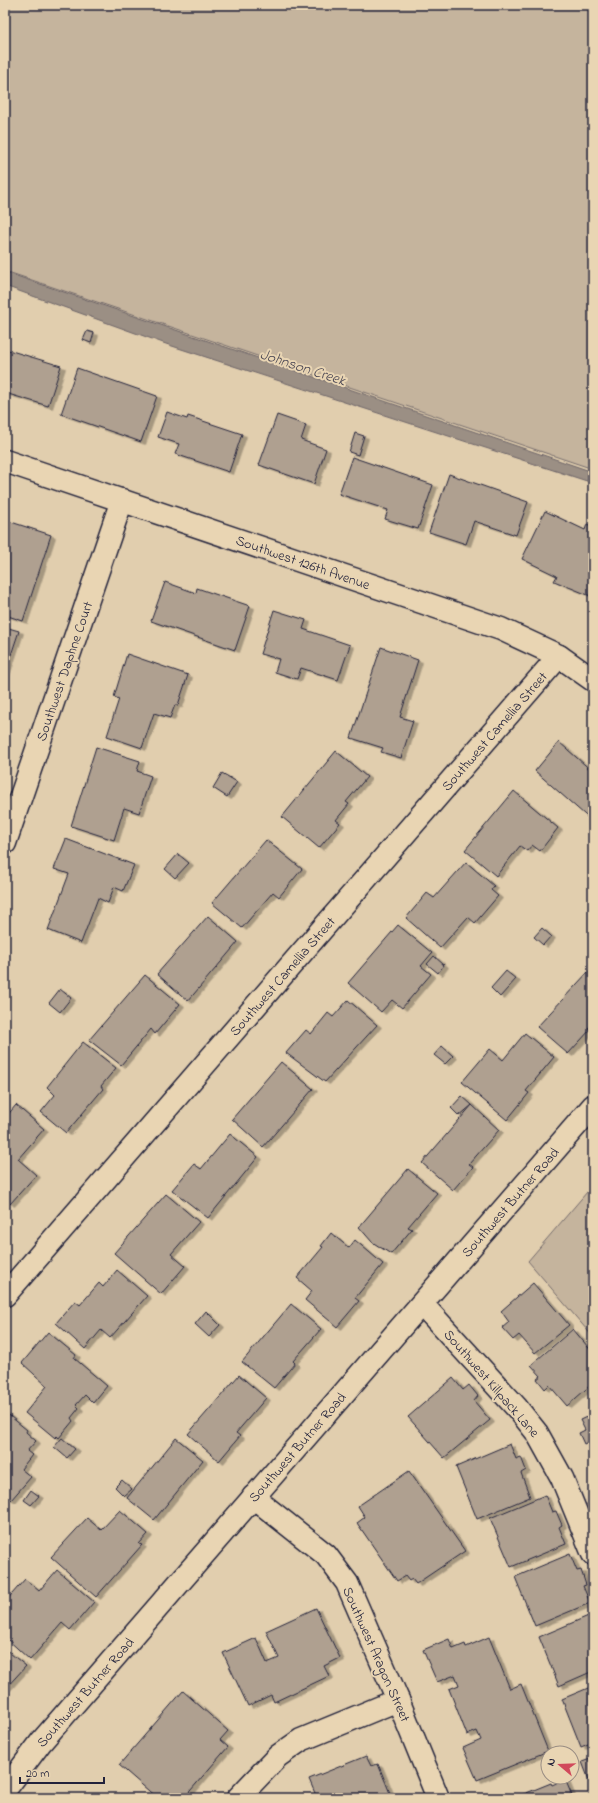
<svg xmlns="http://www.w3.org/2000/svg" width="598" height="1803" font-family="'Indie Flower',sans-serif">
  <defs>
    <filter id="shadow"><feDropShadow dx="4.5" dy="2.5" stdDeviation="0" flood-color="#0004"/></filter>
  </defs>
  <rect width="100%" height="100%" fill="#e1ceae"/>
  <filter id="ink" filterUnits="userSpaceOnUse"><feTurbulence type="fractalNoise" baseFrequency=".025" numOctaves="2"/><feDisplacementMap in="SourceGraphic" scale="8" xChannelSelector="R" yChannelSelector="G"/><feConvolveMatrix kernelMatrix="1 2 1 2 8 2 1 2 1" color-interpolation-filters="sRGB"/></filter>
  <g filter="url(#ink)">
    <!-- green -->
    <g fill="#c5b49d" stroke="#746b6c">
      <path d="M5,5H593V469L5,271Z"/>
      <path d="M593,1185V1337L528,1261Z"/>
    </g>
    <!-- water -->
    <path fill="#9b8f84" stroke="#6b6367" d="M5,272L593,472V483L166,344L5,286Z"/>
    <!-- building -->
    <g fill="#afa090" stroke="#22223b" filter="url(#shadow)">
      <path d="M87,331L94,333L91,343L83,340Z"/>
      <path d="M5,349L61,366L48,406L5,393Z"/>
      <path d="M77,368L157,396L141,442L61,414Z"/>
      <path d="M167,412L187,419L188,416L242,434L229,472L175,454L179,444L158,437Z"/>
      <path d="M277,415L306,425L301,440L326,449L314,484L259,465Z"/>
      <path d="M355,433L364,436L358,455L349,452Z"/>
      <path d="M352,457L433,485L418,529L385,519L388,510L339,494Z"/>
      <path d="M449,474L528,502L516,535L474,521L466,544L429,532Z"/>
      <path d="M545,511L585,530L587,524L593,527V597L554,581L557,576L522,559Z"/>
      <path d="M5,520L51,535L23,621L5,615Z"/>
      <path d="M165,582L196,593L197,588L250,606L235,650L151,621Z"/>
      <path d="M274,610L306,620L303,629L350,645L338,680L301,668L297,679L275,672L279,659L260,654Z"/>
      <path d="M5,627L19,631L5,673Z"/>
      <path d="M381,647L418,660L400,717L413,721L401,758L381,752L383,748L351,738Z"/>
      <path d="M127,654L188,675L178,705H175L170,718L154,713L142,748L107,736L119,699L114,697Z"/>
      <path d="M559,742L593,772V822L535,771Z"/>
      <path d="M96,747L140,761L137,771L151,776L139,813L124,808L114,840L71,826Z"/>
      <path d="M336,751L367,777L346,802L349,804L336,820L340,823L319,848L282,817Z"/>
      <path d="M222,773L237,782L227,797L213,788Z"/>
      <path d="M514,791L558,828L540,851L532,845L527,851L520,846L496,876L465,850Z"/>
      <path d="M66,839L134,865L123,891L114,887L108,903L98,898L81,943L48,930L69,874L54,869Z"/>
      <path d="M266,840L302,869L279,897L273,892L242,928L212,903Z"/>
      <path d="M178,854L189,863L175,878L165,869Z"/>
      <path d="M466,862L494,886L491,890L498,896L475,923L468,917L440,948L406,918L427,893L434,898Z"/>
      <path d="M208,916L238,942L188,1001L157,974Z"/>
      <path d="M398,925L432,953L421,966L431,974L402,1008L392,1000L381,1012L348,983Z"/>
      <path d="M542,928L551,936L543,945L534,937Z"/>
      <path d="M434,956L444,965L438,973L427,964Z"/>
      <path d="M506,971L516,979L500,997L491,988Z"/>
      <path d="M589,971L593,975V1023L588,1028L590,1030L568,1054L537,1027Z"/>
      <path d="M145,975L180,1004L155,1034L151,1029L121,1065L89,1040Z"/>
      <path d="M60,989L71,998L60,1012L49,1003Z"/>
      <path d="M348,1000L377,1025L325,1082L286,1053L306,1030L311,1034L328,1013L333,1017Z"/>
      <path d="M525,1033L554,1057L526,1091L529,1093L507,1120L462,1082L490,1049L503,1060Z"/>
      <path d="M83,1042L116,1068L101,1086L103,1089L66,1133L41,1112L55,1095L47,1087Z"/>
      <path d="M442,1046L453,1056L445,1064L434,1055Z"/>
      <path d="M281,1062L313,1089L263,1147L232,1119Z"/>
      <path d="M462,1096L472,1105L459,1116L451,1108Z"/>
      <path d="M16,1105L44,1129L18,1159L36,1175L10,1204L5,1200V1118Z"/>
      <path d="M472,1105L499,1130L469,1164L473,1167L453,1190L422,1163Z"/>
      <path d="M230,1134L258,1157L208,1218L172,1190L194,1164L201,1169Z"/>
      <path d="M408,1169L437,1193L408,1227L412,1229L391,1254L372,1242L359,1227Z"/>
      <path d="M166,1194L199,1222L171,1254L185,1266L161,1294L114,1253Z"/>
      <path d="M331,1233L349,1248L355,1240L383,1264L355,1298L359,1301L337,1327L305,1300L312,1291L297,1278L323,1247L321,1246Z"/>
      <path d="M117,1270L147,1296L110,1338L101,1330L85,1349L56,1323L75,1301L80,1305L99,1283L103,1287Z"/>
      <path d="M533,1283L569,1325L535,1353L519,1335L513,1340L502,1328L509,1322L501,1311Z"/>
      <path d="M291,1304L321,1329L293,1361L295,1363L274,1388L242,1362Z"/>
      <path d="M206,1311L220,1325L209,1337L195,1324Z"/>
      <path d="M573,1329L593,1353V1383L567,1406L549,1385L545,1389L537,1379L541,1376L531,1365Z"/>
      <path d="M48,1332L76,1355L74,1358L107,1386L93,1403L85,1395L76,1405L79,1408L71,1418L73,1421L59,1438L57,1436L55,1438L25,1413L47,1386L22,1363Z"/>
      <path d="M239,1375L266,1398L236,1433L240,1436L219,1461L188,1434Z"/>
      <path d="M453,1378L463,1390L469,1385L478,1396L474,1401L490,1420L444,1458L408,1417Z"/>
      <path d="M5,1412L27,1430L26,1432L36,1441L27,1451L32,1455L21,1469L31,1477L11,1500L5,1496Z"/>
      <path d="M593,1414V1448L590,1441L584,1444L579,1433L585,1430L580,1420Z"/>
      <path d="M62,1438L75,1449L67,1458L54,1447Z"/>
      <path d="M176,1438L203,1460L154,1520L127,1498Z"/>
      <path d="M510,1444L516,1459L521,1457L526,1470L521,1473L530,1497L477,1519L456,1467Z"/>
      <path d="M409,1471L465,1551L416,1584L412,1579L409,1581L405,1576L397,1581L357,1523L365,1517L358,1506Z"/>
      <path d="M122,1480L132,1489L124,1496L115,1487Z"/>
      <path d="M31,1490L39,1496L31,1505L24,1500Z"/>
      <path d="M545,1495L552,1512L556,1511L562,1525L559,1527L566,1544L511,1567L490,1518Z"/>
      <path d="M120,1510L148,1534L139,1544L142,1545L96,1597L51,1557L87,1518L101,1530Z"/>
      <path d="M570,1554L577,1571L581,1570L586,1585L583,1586L590,1603L535,1626L515,1577Z"/>
      <path d="M57,1570L94,1602L70,1630L62,1623L30,1660L5,1637V1602L25,1579L39,1591Z"/>
      <path d="M316,1608L340,1658L324,1666L329,1676L274,1702L271,1695L248,1706L223,1653L256,1638L267,1663L279,1658L266,1631Z"/>
      <path d="M593,1614V1671L559,1686L539,1637Z"/>
      <path d="M489,1637L510,1689L521,1684L548,1751L477,1780L463,1748L481,1740L477,1731L467,1735L449,1689L459,1685L455,1675L437,1682L423,1650L449,1639L453,1649L465,1644L466,1647Z"/>
      <path d="M5,1649L26,1666L5,1689Z"/>
      <path d="M593,1686V1742L581,1747L562,1699Z"/>
      <path d="M183,1691L228,1731L220,1740L228,1747L184,1798H174L172,1797L170,1798H157L119,1765Z"/>
      <path d="M366,1756L371,1766L378,1764L392,1798H317L309,1779Z"/>
      <path d="M593,1758V1790L582,1762Z"/>
      <path d="M565,1779L573,1798H514L551,1783L552,1785Z"/>
    </g>
    <g fill="none" stroke-linecap="round" stroke-linejoin="round">
      <!-- street casing -->
      <g stroke="#22223b" stroke-width="25">
        <g id="street">
          <path d="M5,461L501,629L559,656L593,680"/>
          <path d="M5,843L122,500"/>
          <path d="M5,1295L559,656"/>
          <path d="M422,1304L517,1408L537,1433L562,1478L593,1554"/>
          <path d="M253,1497L326,1555L347,1583L398,1700L438,1798"/>
          <path d="M238,1798L278,1756L301,1740L398,1700"/>
        </g>
      </g>
      <!-- secondary casing -->
      <g stroke="#22223b" stroke-width="25">
        <path id="secondary" d="M5,1790L41,1742L593,1106"/>
      </g>
      <!-- street -->
      <use href="#street" stroke="#e9d5b3" stroke-width="22"/>
      <!-- secondary -->
      <use href="#secondary" stroke="#e9d5b3" stroke-width="22"/>
    </g>
  </g>
  <g text-anchor="middle" stroke-width="4" stroke-linejoin="round" paint-order="stroke">
    <!-- street labels -->
    <g font-size="14" fill="#22223b" stroke="#e9d5b3">
      <text transform="translate(303 562) rotate(19)" y="5">Southwest 126th Avenue</text>
      <text transform="translate(64 671) rotate(-71)" y="5">Southwest Daphne Court</text>
      <text transform="translate(494 731) rotate(-49)" y="5">Southwest Camellia Street</text>
      <text transform="translate(282 976) rotate(-49)" y="5">Southwest Camellia Street</text>
      <text transform="translate(510 1202) rotate(-49)" y="5">Southwest Butner Road</text>
      <text transform="translate(492 1383) rotate(49)" y="5">Southwest Killpack Lane</text>
      <text transform="translate(297 1447) rotate(-49)" y="5">Southwest Butner Road</text>
      <text transform="translate(377 1654) rotate(66)" y="5">Southwest Aragon Street</text>
      <text transform="translate(85 1692) rotate(-49)" y="5">Southwest Butner Road</text>
    </g>
    <!-- water labels -->
    <g font-size="15" font-style="italic" fill="#464351" stroke="#e9d5b3">
      <text transform="translate(303 367) rotate(18)" y="5">Johnson Creek</text>
    </g>
  </g>
  <!-- margin -->
  <rect width="598" height="1803" fill="none" stroke="#e9d5b3" stroke-width="20"/>
  <rect x="10" y="10" width="578" height="1783" fill="none" stroke="#22223b" stroke-width="1.5" filter="url(#ink)"/>
  <!-- north arrow -->
  <g transform="translate(560 1765) rotate(289)"><circle r="19" fill="#e9d5b3" stroke="#998d83"/>
  <path d="M0-3L7 15L0 10L-7 15Z" fill="#d1495b"/>
  <text y="-6" font-size="11" font-weight="bold" text-anchor="middle" fill="#22223b">N</text>
  </g>
  <!-- scale -->
  <path d="M20 1777v6h84v-6" fill="none" stroke="#22223b" stroke-width="2"/>
  <text x="26" y="1777" font-size="12" fill="#22223b" stroke="#e9d5b3" stroke-width="3" paint-order="stroke">20 m</text>
</svg>
